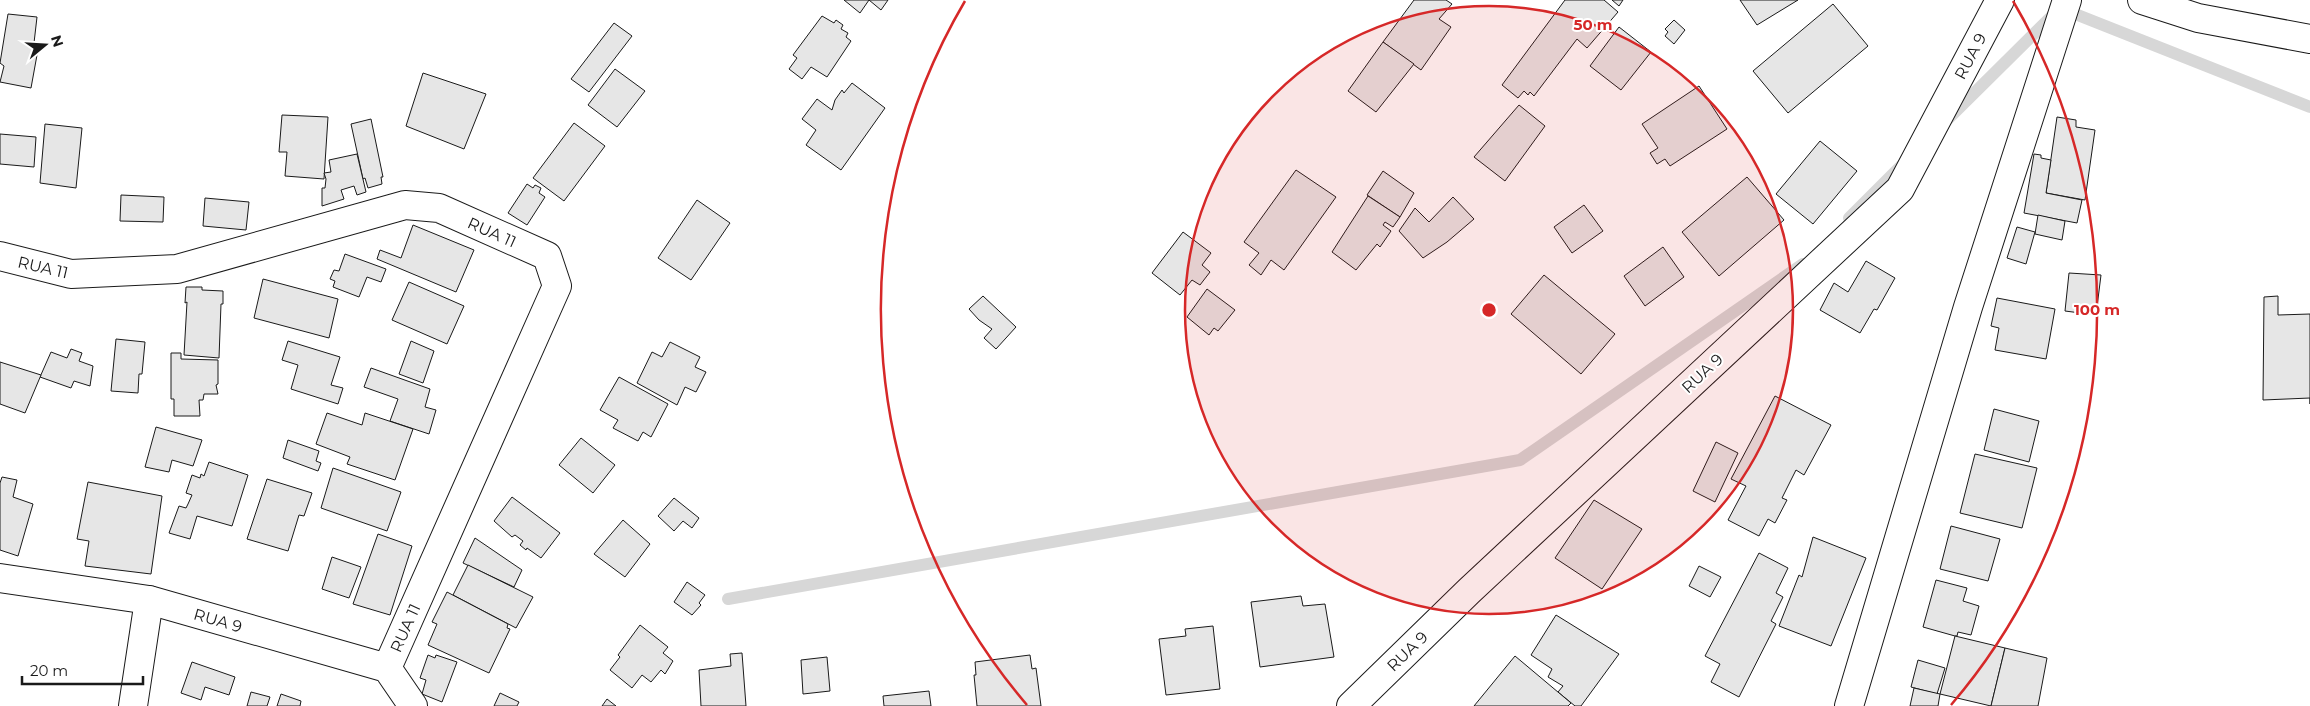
<svg xmlns="http://www.w3.org/2000/svg" width="2310" height="706" font-family="Montserrat,sans-serif">
  <rect width="100%" height="100%" fill="#fff"/>
  <g fill="none" stroke-linecap="round" stroke-linejoin="round">
    <!-- stream -->
    <g stroke="#d7d7d7" stroke-width="12">
      <path d="M1946,121L2060,8L2310,107"/>
      <path d="M1849,218L1902,165"/>
      <path d="M728,599L1520,460L1803,264"/>
    </g>
  </g>
  <!-- building -->
  <g fill="#e6e6e6" stroke="#1a1a1a">
    <path d="M844,0H888L881,10L869,0L860,13Z"/>
    <path d="M1414,0H1446L1452,4L1439,19L1451,27L1421,70L1383,42Z"/>
    <path d="M1565,0H1604L1618,12L1587,48L1577,39L1534,96L1530,92L1528,95L1524,91L1518,98L1502,85Z"/>
    <path d="M1612,0H1623L1619,6Z"/>
    <path d="M1740,0H1798L1757,25Z"/>
    <path d="M1833,4L1868,46L1788,113L1753,71Z"/>
    <path d="M8,14L37,17L34,43L39,44L31,88L0,82L4,66L0,63Z"/>
    <path d="M822,16L834,23L836,20L843,25L841,29L848,33L846,37L851,41L827,77L811,67L802,79L789,69L797,58L793,55Z"/>
    <path d="M1674,20L1685,30L1674,44L1665,36L1668,32L1665,29Z"/>
    <path d="M614,23L632,36L589,92L571,79Z"/>
    <path d="M1619,27L1651,52L1621,90L1590,66Z"/>
    <path d="M1383,42L1414,64L1376,112L1348,91Z"/>
    <path d="M615,69L645,91L617,127L588,105Z"/>
    <path d="M423,73L486,94L464,149L406,126Z"/>
    <path d="M852,83L885,108L841,170L806,145L816,130L802,119L817,99L832,110L835,100L842,90L844,93Z"/>
    <path d="M1699,86L1727,129L1670,166L1665,159L1657,164L1650,153L1658,148L1642,124Z"/>
    <path d="M1519,105L1545,126L1505,181L1474,157Z"/>
    <path d="M282,115L328,117L324,179L285,176L287,152H279Z"/>
    <path d="M2057,117L2076,120V127L2095,130L2085,200L2046,193Z"/>
    <path d="M371,119L383,177H381L382,184L368,188L365,178L363,179L351,124Z"/>
    <path d="M574,123L605,146L564,201L533,178Z"/>
    <path d="M45,124L82,128L76,188L40,183Z"/>
    <path d="M0,134L36,137L34,167L0,164Z"/>
    <path d="M1820,141L1857,171L1813,224L1776,194Z"/>
    <path d="M357,154L366,192L357,195L354,186L341,190L344,199L322,206V188H325L326,179L324,173L331,172L329,160Z"/>
    <path d="M2034,154L2041,155V158L2051,160L2046,193L2082,200L2077,223L2024,213Z"/>
    <path d="M1296,170L1336,197L1284,270L1271,260L1261,275L1249,265L1259,253L1244,242Z"/>
    <path d="M1383,171L1414,193L1400,217L1367,195Z"/>
    <path d="M1747,177L1784,220L1719,276L1682,232Z"/>
    <path d="M527,184L533,188L535,185L541,188L539,193L545,197L527,225L508,213Z"/>
    <path d="M121,195L164,197L163,222L120,221Z"/>
    <path d="M1368,196L1400,217L1393,227L1385,222L1383,225L1391,231L1380,247L1377,244L1356,270L1332,252Z"/>
    <path d="M1453,197L1474,219L1447,242L1423,258L1399,231L1415,208L1429,222Z"/>
    <path d="M205,198L249,202L246,230L203,226Z"/>
    <path d="M697,200L730,223L691,280L658,258Z"/>
    <path d="M1584,205L1603,231L1572,253L1554,227Z"/>
    <path d="M2038,215L2065,221L2062,240L2035,234Z"/>
    <path d="M413,225L474,250L456,292L377,259L380,250L401,258Z"/>
    <path d="M2017,227L2035,232L2026,264L2007,258Z"/>
    <path d="M1183,232L1211,253L1202,265L1210,272L1200,285L1192,280L1180,295L1152,273Z"/>
    <path d="M1663,247L1684,277L1645,306L1624,276Z"/>
    <path d="M345,254L386,269L381,282L367,277L359,297L333,287L335,281L330,279L334,270L339,271Z"/>
    <path d="M1866,261L1895,278L1877,310L1874,309L1860,333L1820,310L1834,283L1848,292Z"/>
    <path d="M2069,273L2101,275L2096,315L2065,311Z"/>
    <path d="M1544,275L1615,334L1581,374L1511,314Z"/>
    <path d="M263,279L338,299L329,338L254,318Z"/>
    <path d="M409,282L464,306L447,344L392,320Z"/>
    <path d="M186,287H202V290L223,291V304H221L219,358L184,355L187,302L185,303Z"/>
    <path d="M1207,289L1235,310L1218,331L1214,328L1209,335L1187,317Z"/>
    <path d="M983,296L1016,327L996,349L984,338L992,329L979,320L969,309Z"/>
    <path d="M2278,296V315L2310,314V404V398L2263,400L2264,297Z"/>
    <path d="M1997,298L2055,309L2046,359L1995,350L1999,328L1991,326Z"/>
    <path d="M116,339L145,342L142,374H139L138,393L111,391Z"/>
    <path d="M288,341L340,357L331,385L343,388L338,404L291,389L298,365L282,360Z"/>
    <path d="M411,341L434,351L423,383L399,374Z"/>
    <path d="M670,342L700,357L695,367L706,372L696,392L685,387L677,405L637,383L652,352L662,357Z"/>
    <path d="M71,349L82,353L79,361L93,366L90,386L74,381L71,388L40,377L51,352L67,358Z"/>
    <path d="M171,353H181V359L218,360V384L216,385L218,394H204L203,400H199L200,416H174V399H171Z"/>
    <path d="M0,362L41,375L25,413L0,404Z"/>
    <path d="M371,368L430,389L425,407L436,410L429,434L390,421L398,399L364,387Z"/>
    <path d="M619,377L668,404L651,437L643,432L638,441L613,428L618,420L600,410Z"/>
    <path d="M1775,396L1831,425L1804,475L1796,470L1782,498L1787,500L1775,523L1768,519L1759,536L1728,520L1746,486L1731,479Z"/>
    <path d="M1994,409L2039,421L2029,462L1984,450Z"/>
    <path d="M327,413L362,425L365,413L413,429L395,480L347,464L350,457L316,444Z"/>
    <path d="M156,427L202,440L193,466L172,460L169,472L145,467Z"/>
    <path d="M581,438L615,465L593,493L559,465Z"/>
    <path d="M288,440L319,451L316,461L321,463L318,471L283,458Z"/>
    <path d="M1716,442L1738,453L1715,502L1693,491Z"/>
    <path d="M1975,454L2037,468L2022,528L1960,513Z"/>
    <path d="M209,462L248,475L232,526L197,516L190,539L169,533L179,506L186,508L188,504L192,495L186,493L192,475L200,478L201,474L204,476Z"/>
    <path d="M333,468L401,492L387,531L321,508Z"/>
    <path d="M2,477L17,480L13,497L33,504L18,556L0,550V483Z"/>
    <path d="M267,479L312,493L304,516L299,515L288,551L247,539Z"/>
    <path d="M88,482L162,496L151,574L85,566L89,541L77,539Z"/>
    <path d="M512,497L560,533L541,558L527,548L526,550L520,545L523,541L515,535L512,537L494,521Z"/>
    <path d="M674,498L699,518L692,528L683,521L674,531L658,516Z"/>
    <path d="M1594,500L1642,529L1602,589L1555,558Z"/>
    <path d="M623,520L650,544L625,577L594,554Z"/>
    <path d="M1951,526L2000,539L1988,581L1940,569Z"/>
    <path d="M378,534L412,546L390,615L353,604Z"/>
    <path d="M1813,537L1866,558L1831,646L1779,626L1799,575L1802,577Z"/>
    <path d="M475,538L522,570L514,587L463,563Z"/>
    <path d="M1759,553L1788,568L1776,593L1783,597L1771,621L1776,624L1739,697L1711,682L1720,664L1705,656Z"/>
    <path d="M332,557L361,567L349,598L322,589Z"/>
    <path d="M468,565L533,597L516,628L453,595Z"/>
    <path d="M1699,566L1721,577L1710,597L1689,586Z"/>
    <path d="M1936,580L1967,588L1963,601L1979,606L1971,635L1958,632L1957,636H1955L1923,627Z"/>
    <path d="M687,582L705,595L699,603L701,605L692,615L674,602Z"/>
    <path d="M447,592L508,624L507,628L510,629L489,673L428,645L437,624L432,622Z"/>
    <path d="M1301,596L1303,606L1325,604L1334,657L1260,667L1251,602Z"/>
    <path d="M1556,615L1619,654L1581,706H1575L1558,692L1563,686L1548,677L1552,669L1531,655Z"/>
    <path d="M640,625L668,647L663,653L673,661L665,674L661,670L651,682L642,675L632,688L610,670L620,657L618,655Z"/>
    <path d="M1213,626L1220,689L1166,695L1159,639L1186,636L1185,629Z"/>
    <path d="M1955,636L2005,648L1991,706L1940,694Z"/>
    <path d="M2005,648L2047,658L2038,706H1991Z"/>
    <path d="M742,653L746,706H701L699,670L731,666L730,654Z"/>
    <path d="M428,655L435,658L436,655L457,662L442,702L422,694L426,680L420,678Z"/>
    <path d="M1030,655L1032,669L1036,668L1041,706H977L974,675H976L975,662Z"/>
    <path d="M1515,656L1571,703L1568,706H1474Z"/>
    <path d="M827,657L830,691L803,694L801,660Z"/>
    <path d="M1918,660L1945,668L1937,694L1911,687Z"/>
    <path d="M192,662L235,677L229,695L205,687L201,700L181,693Z"/>
    <path d="M1914,688L1940,694L1938,706H1910Z"/>
    <path d="M929,691L931,706H884L883,696Z"/>
    <path d="M251,692L270,697L267,706H247Z"/>
    <path d="M500,693L519,702L517,706H494Z"/>
    <path d="M281,694L301,701L300,706H277Z"/>
    <path d="M607,699L616,706H602Z"/>
  </g>
  <g fill="none" stroke-linecap="round" stroke-linejoin="round">
    <!-- minor casing -->
    <g stroke="#1a1a1a" stroke-width="30">
      <g id="minor">
        <path d="M0,256L71,274L177,269L405,205L439,208L547,256L557,286L387,668"/>
        <path d="M0,578L149,600L387,668L413,706"/>
        <path d="M133,706L149,600"/>
        <path d="M1351,706L1469,591L1900,189L2000,0"/>
        <path d="M1849,706L1968,307L2067,0"/>
      </g>
    </g>
    <!-- secondary casing -->
    <g stroke="#1a1a1a" stroke-width="30">
      <path id="secondary" d="M2142,0L2198,18L2310,39"/>
    </g>
    <!-- minor -->
    <use href="#minor" stroke="#fff" stroke-width="28"/>
    <!-- secondary -->
    <use href="#secondary" stroke="#fff" stroke-width="28"/>
  </g>
  <!-- distance rings -->
  <circle cx="1489" cy="310" r="304" fill="#d62828" fill-opacity=".12"/>
  <g fill="none" stroke="#d62828" stroke-width="2.5">
    <circle cx="1489" cy="310" r="304"/>
    <path d="M1027 705A608 608 0 0 1 965 1M2013 1A608 608 0 0 1 1951 705"/>
  </g>
  <g text-anchor="middle" stroke-width="4" stroke-linejoin="round" paint-order="stroke">
    <!-- street labels -->
    <g font-size="16" fill="#1a1a1a" stroke="#fff">
      <text transform="translate(1970 56) rotate(-62)" y="6">RUA 9</text>
      <text transform="translate(492 232) rotate(24)" y="6">RUA 11</text>
      <text transform="translate(43 267) rotate(13)" y="6">RUA 11</text>
      <text transform="translate(1702 373) rotate(-43)" y="6">RUA 9</text>
      <text transform="translate(218 620) rotate(16)" y="6">RUA 9</text>
      <text transform="translate(405 628) rotate(-66)" y="6">RUA 11</text>
      <text transform="translate(1407 651) rotate(-44)" y="6">RUA 9</text>
    </g>
  </g>
  <circle cx="1489" cy="310" r="8" fill="#d62828" stroke="#fff" stroke-width="2.5"/>
  <g font-size="15" text-anchor="middle" font-weight="bold" fill="#d62828" stroke="#fff" stroke-width="4" stroke-linejoin="round" paint-order="stroke">
    <text x="1593" y="30">50 m</text>
    <text x="2097" y="315">100 m</text>
  </g>
  <!-- north arrow -->
  <g transform="translate(45 45) rotate(72)" stroke="#ffffff" stroke-width="4" paint-order="stroke">
  <path d="M0-4L9 19L0 12L-9 19Z" fill="#1a1a1a"/>
  <text y="-8" font-size="14" font-weight="bold" text-anchor="middle" fill="#1a1a1a">N</text>
  </g>
  <!-- scale -->
  <path d="M22 676v8h121v-8" fill="none" stroke="#1a1a1a" stroke-width="2.5"/>
  <text x="30" y="676" font-size="15" fill="#1a1a1a" stroke="#ffffff" stroke-width="4" paint-order="stroke">20 m</text>
</svg>
